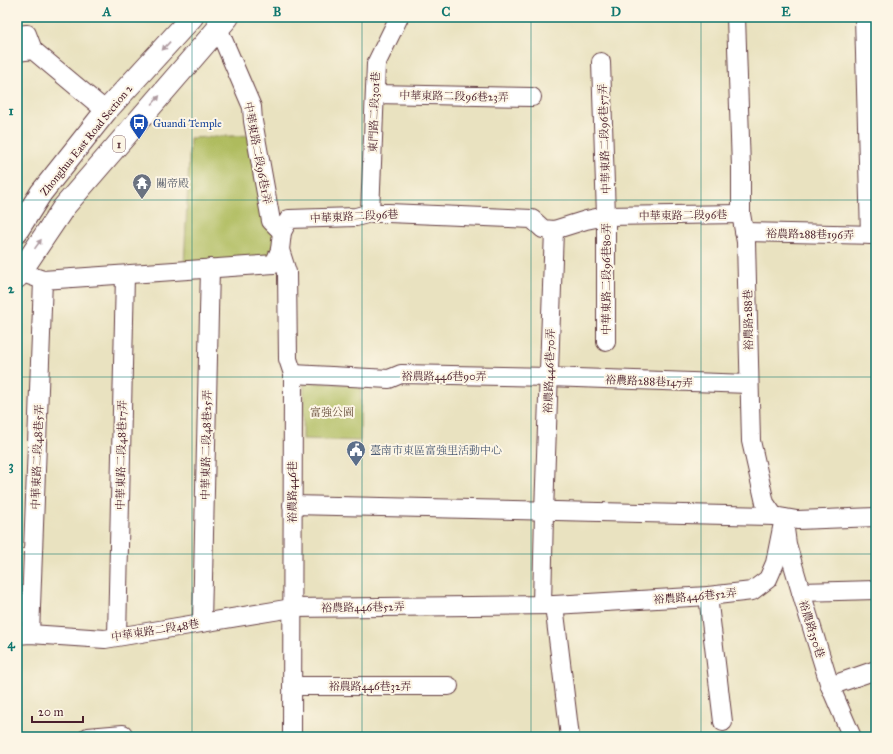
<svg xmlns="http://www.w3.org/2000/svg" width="893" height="754" font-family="'IM FELL Great Primer','Noto Serif TC',serif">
  <rect width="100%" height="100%" fill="#fcf5e5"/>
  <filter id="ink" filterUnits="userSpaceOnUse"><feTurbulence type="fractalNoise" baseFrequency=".025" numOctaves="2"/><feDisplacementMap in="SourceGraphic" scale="8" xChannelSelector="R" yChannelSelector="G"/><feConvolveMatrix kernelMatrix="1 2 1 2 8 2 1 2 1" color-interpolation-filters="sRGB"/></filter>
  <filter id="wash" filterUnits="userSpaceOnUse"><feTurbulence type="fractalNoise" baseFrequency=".012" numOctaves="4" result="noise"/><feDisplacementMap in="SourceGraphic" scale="16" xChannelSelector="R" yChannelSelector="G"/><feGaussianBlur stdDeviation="0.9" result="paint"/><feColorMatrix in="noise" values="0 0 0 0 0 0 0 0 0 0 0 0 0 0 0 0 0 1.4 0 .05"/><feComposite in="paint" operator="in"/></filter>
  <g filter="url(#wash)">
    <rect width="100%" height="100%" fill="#e9e2c0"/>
    <!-- green -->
    <g fill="#aebb5d" stroke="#7c6d44">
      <path d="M253,135L281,232L273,261L184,266L190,138Z"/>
      <path d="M304,382L361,385L360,441L303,439Z"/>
    </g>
  </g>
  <g filter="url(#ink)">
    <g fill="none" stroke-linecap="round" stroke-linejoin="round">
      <!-- minor casing -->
      <g stroke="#623c41" stroke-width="20">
        <g id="minor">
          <path d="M216,17L218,28L252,107L253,121L271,221L282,232"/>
          <path d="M736,17L741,168V214L746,242L751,441L765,503L774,516L797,520L876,517"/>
          <path d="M864,17L870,235"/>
          <path d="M17,35L27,34L33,50"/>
          <path d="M17,52L33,50L106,111"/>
          <path d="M601,62L606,216V342"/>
          <path d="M375,94L532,97"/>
          <path d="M370,213L376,64L399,17"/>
          <path d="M744,232L876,235"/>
          <path d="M280,250L287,272L288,359L293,374L292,737"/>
          <path d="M17,271L43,280L274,264L280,250L282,232L289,219L356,217L370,213H388L532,219L543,229L554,230L586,220L606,216L741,214"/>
          <path d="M293,374L389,379L401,374L548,377L749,384"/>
          <path d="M292,505L774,516"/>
          <path d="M785,529L787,544L801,592L830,686L852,737"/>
          <path d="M801,592L876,590"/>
          <path d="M708,596L723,722"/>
          <path d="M542,605L544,512L554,230"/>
          <path d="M554,605L570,737"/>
          <path d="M202,622L210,268"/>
          <path d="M30,634L43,280"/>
          <path d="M17,635L30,634L105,639L292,608L554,605L708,596L752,591L768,579L775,563L784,518"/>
          <path d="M117,636L125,275"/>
          <path d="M292,686H449"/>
          <path d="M830,686L876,670"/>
          <path d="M88,737L123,734"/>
        </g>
      </g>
      <!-- major casing -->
      <g stroke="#623c41" stroke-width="24">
        <g id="major">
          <path d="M17,231L41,193L106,111L192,17"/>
          <path d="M17,277L64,207L228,17"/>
        </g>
      </g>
      <!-- minor -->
      <use href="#minor" stroke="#fff" stroke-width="18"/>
      <!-- major -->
      <use href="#major" stroke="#fff" stroke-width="22"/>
    </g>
    <!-- one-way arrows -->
    <defs><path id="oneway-solid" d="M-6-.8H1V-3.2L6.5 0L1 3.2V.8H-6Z"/></defs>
    <g fill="#ae9aa0">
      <use href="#oneway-solid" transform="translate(166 46) rotate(133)"/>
      <use href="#oneway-solid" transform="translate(156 100) rotate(-49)"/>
      <use href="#oneway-solid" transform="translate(38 244) rotate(-55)"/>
    </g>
  </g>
  <!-- grid -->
  <path fill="none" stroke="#0f766e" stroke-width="1" stroke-opacity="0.55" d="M192,17V737M362,17V737M531,17V737M701,17V737M17,200H876M17,377H876M17,554H876"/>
  <!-- icons -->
  <defs>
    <g id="bus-pin" transform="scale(1)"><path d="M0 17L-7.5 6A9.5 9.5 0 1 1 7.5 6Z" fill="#1a4fb4" stroke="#fcf5e5"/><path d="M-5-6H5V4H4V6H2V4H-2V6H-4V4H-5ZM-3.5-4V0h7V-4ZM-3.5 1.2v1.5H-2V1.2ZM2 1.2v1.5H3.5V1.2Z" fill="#fff"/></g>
    <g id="temple-pin" transform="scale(1)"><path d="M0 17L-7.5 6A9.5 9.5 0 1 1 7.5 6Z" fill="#6b7280" stroke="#fcf5e5"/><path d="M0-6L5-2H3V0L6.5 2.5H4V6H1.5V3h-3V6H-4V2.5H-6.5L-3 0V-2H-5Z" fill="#fff"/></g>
    <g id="civic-pin" transform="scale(1)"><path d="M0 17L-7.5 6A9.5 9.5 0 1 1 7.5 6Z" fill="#5c6f8a" stroke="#fcf5e5"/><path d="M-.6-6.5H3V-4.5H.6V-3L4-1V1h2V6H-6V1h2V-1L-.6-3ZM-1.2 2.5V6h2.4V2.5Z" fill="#fff"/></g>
  </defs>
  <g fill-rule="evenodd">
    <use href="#bus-pin" x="139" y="123"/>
    <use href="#temple-pin" x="142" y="183"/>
    <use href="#civic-pin" x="356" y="450"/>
  </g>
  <g text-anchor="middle" stroke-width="4" stroke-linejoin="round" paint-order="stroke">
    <!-- shield labels -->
    <rect fill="#fcf5e5" stroke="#7f5f63" stroke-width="1" x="113" y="136" width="12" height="16" rx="3"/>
    <g font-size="10" font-weight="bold" fill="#4a1f2b">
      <text x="119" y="148">1</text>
    </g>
    <!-- street labels -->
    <g font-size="11" fill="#4a1f2b" stroke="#fcf5e5">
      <text transform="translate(454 96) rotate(1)" y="4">中華東路二段96巷23弄</text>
      <text transform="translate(374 112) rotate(-88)" y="4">東門路二段301巷</text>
      <text transform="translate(604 139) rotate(-92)" y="4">中華東路二段96巷57弄</text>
      <text transform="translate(86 140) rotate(-51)" y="4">Zhonghua East Road Section 2</text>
      <text transform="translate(258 153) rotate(79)" y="4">中華東路二段96巷1弄</text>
      <text transform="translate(683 215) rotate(-1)" y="4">中華東路二段96巷</text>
      <text transform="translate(354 216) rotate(-3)" y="4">中華東路二段96巷</text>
      <text transform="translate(810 234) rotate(1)" y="4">裕農路288巷196弄</text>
      <text transform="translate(606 279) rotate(-90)" y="4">中華東路二段96巷80弄</text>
      <text transform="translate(748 320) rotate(-91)" y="4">裕農路288巷</text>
      <text transform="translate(549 371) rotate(-88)" y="4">裕農路446巷70弄</text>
      <text x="444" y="380">裕農路446巷90弄</text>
      <text transform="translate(649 381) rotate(2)" y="4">裕農路288巷147弄</text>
      <text transform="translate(206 445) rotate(-89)" y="4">中華東路二段48巷25弄</text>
      <text transform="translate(121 455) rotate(-89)" y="4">中華東路二段48巷17弄</text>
      <text transform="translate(37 457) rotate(-88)" y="4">中華東路二段48巷5弄</text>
      <text transform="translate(292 492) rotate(-90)" y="4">裕農路446巷</text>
      <text transform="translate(695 596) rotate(-5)" y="4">裕農路446巷52弄</text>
      <text transform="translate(363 607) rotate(-1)" y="4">裕農路446巷52弄</text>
      <text transform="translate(812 629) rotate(72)" y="4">裕農路350巷</text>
      <text transform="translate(155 630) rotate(-9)" y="4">中華東路二段48巷</text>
      <text x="370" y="690">裕農路446巷32弄</text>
    </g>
    <!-- transit labels -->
    <g font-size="11" fill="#164399" stroke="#fcf5e5" text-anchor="start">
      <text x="153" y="127">Guandi Temple</text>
    </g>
    <!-- worship labels -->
    <g font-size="11" fill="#5b616d" stroke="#fcf5e5" text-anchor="start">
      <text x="156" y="187">關帝殿</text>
    </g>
    <!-- park labels -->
    <g font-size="11" fill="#684e3a" stroke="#fcf5e5">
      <text x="332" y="416">富強公園</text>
    </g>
    <!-- service labels -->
    <g font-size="11" fill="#4e5e75" stroke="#fcf5e5" text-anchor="start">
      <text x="370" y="454">臺南市東區富強里活動中心</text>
    </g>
  </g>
  <!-- margin -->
  <rect width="893" height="754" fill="none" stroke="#fcf5e5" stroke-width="44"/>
  <!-- scale -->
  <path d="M32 716v6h51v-6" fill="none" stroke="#4a1f2b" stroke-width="2"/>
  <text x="38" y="716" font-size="12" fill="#4a1f2b" stroke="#fcf5e5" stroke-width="3" paint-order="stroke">20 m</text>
  <rect x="22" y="22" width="849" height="710" fill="none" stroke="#0f766e" stroke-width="1.5"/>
  <g font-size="13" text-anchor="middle" font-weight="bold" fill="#0f766e">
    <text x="107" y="16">A</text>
    <text x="277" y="16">B</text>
    <text x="446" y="16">C</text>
    <text x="616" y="16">D</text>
    <text x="786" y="16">E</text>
    <text x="11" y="115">1</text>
    <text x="11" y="293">2</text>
    <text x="11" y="470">3</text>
    <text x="11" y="648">4</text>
  </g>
</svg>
